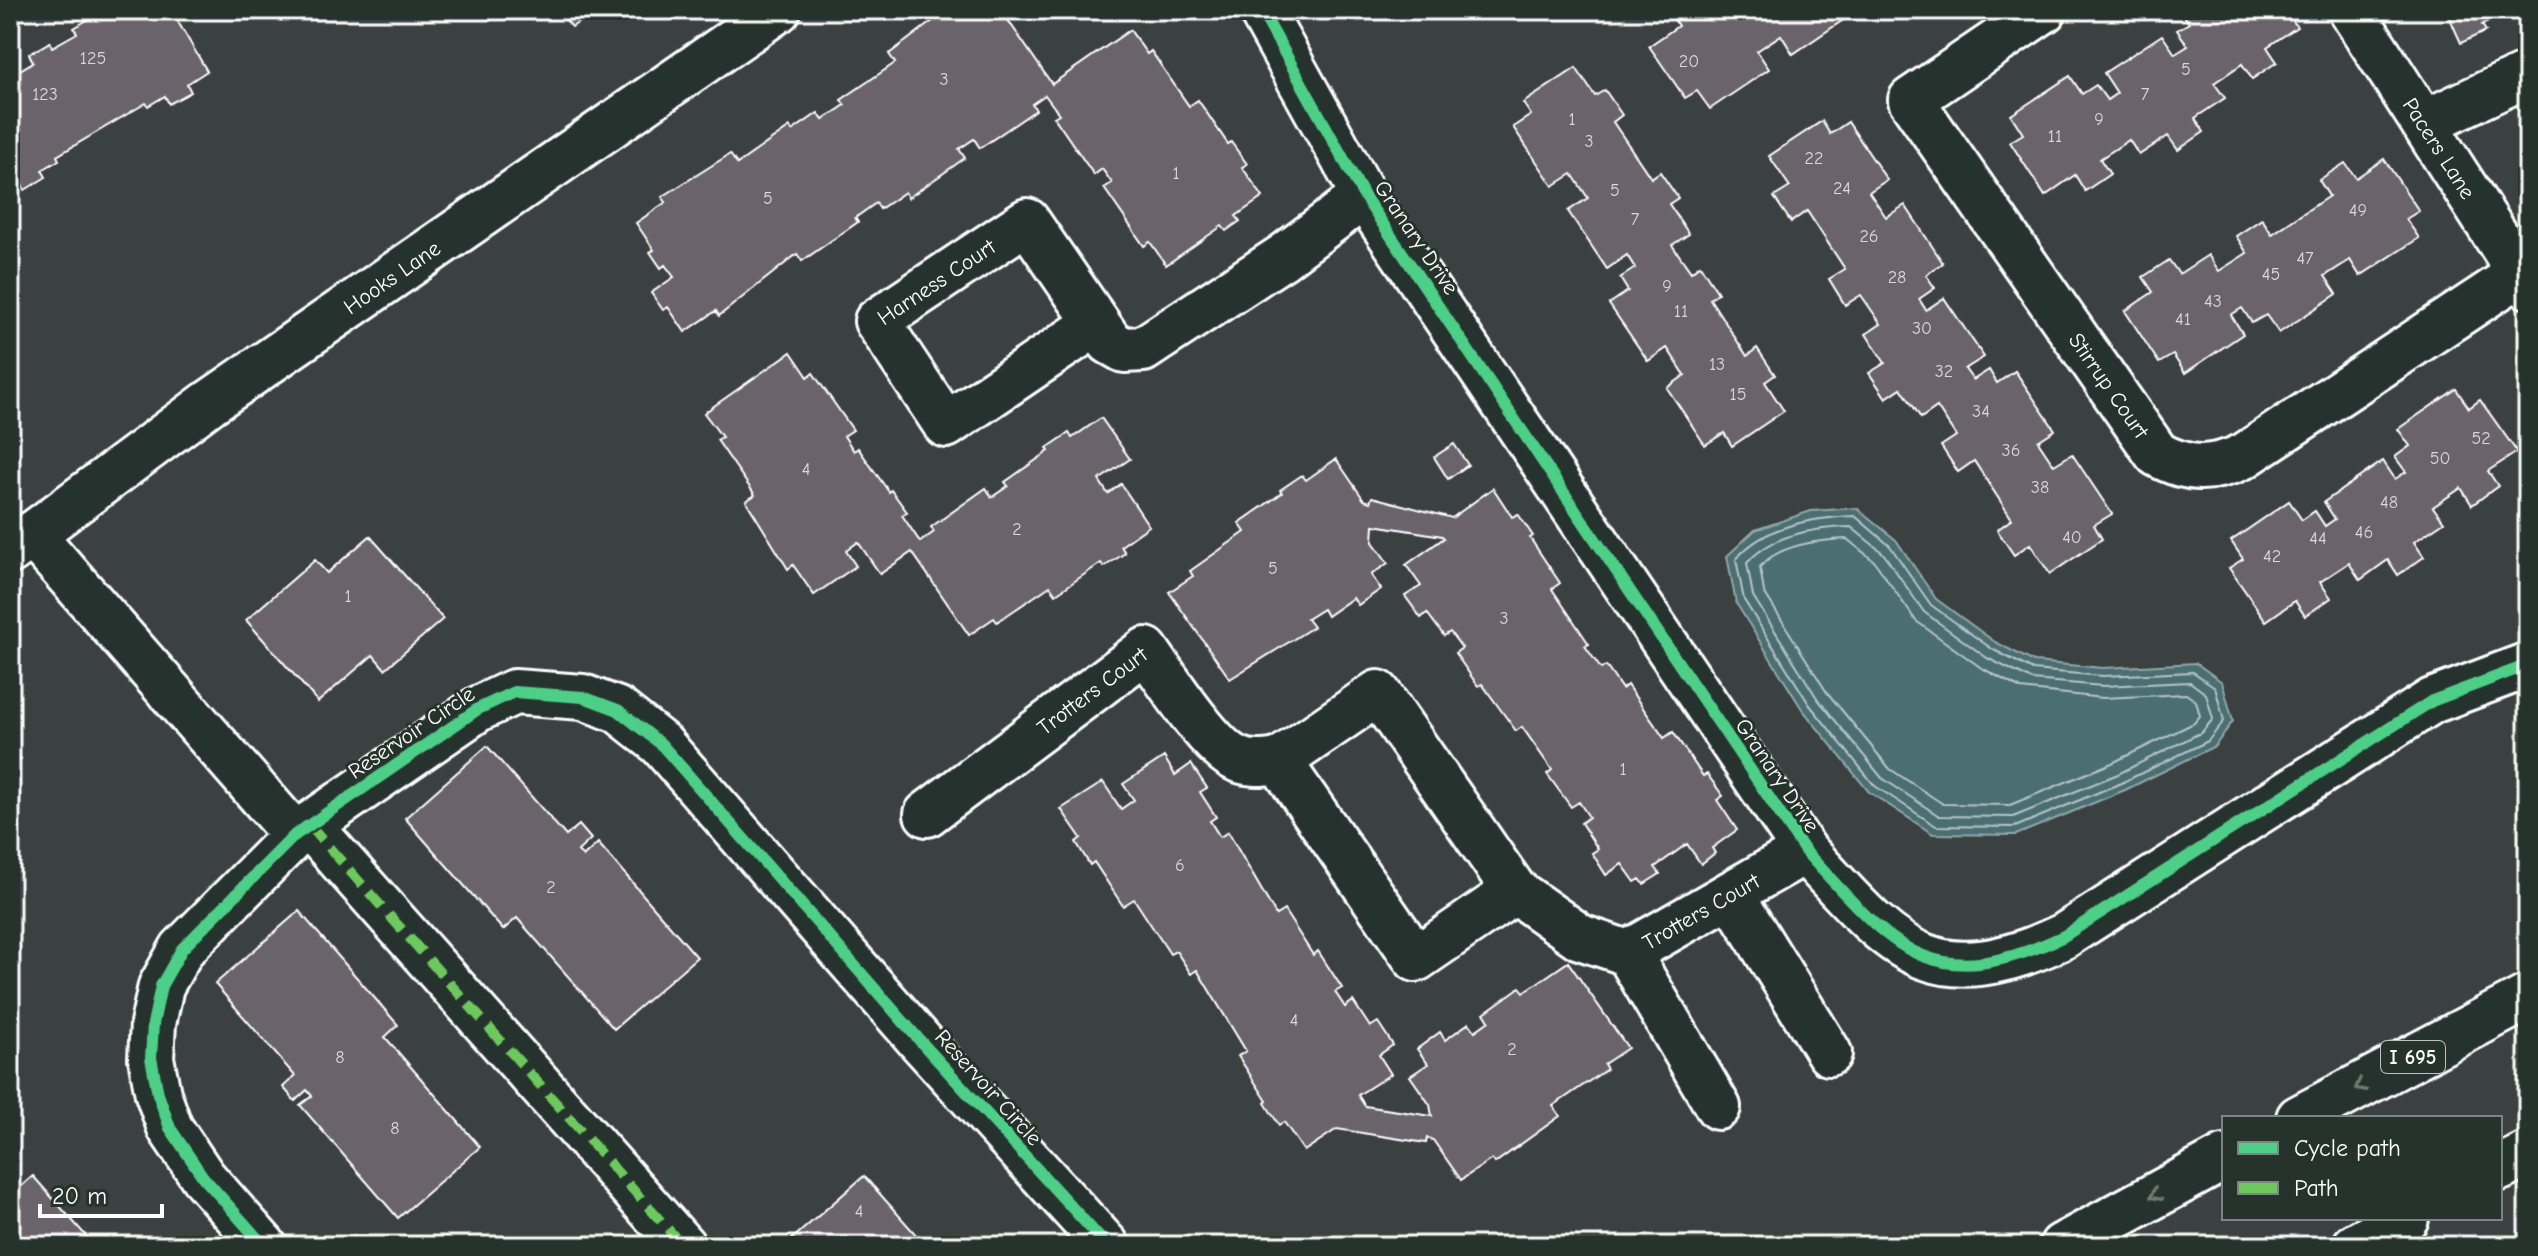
<svg xmlns="http://www.w3.org/2000/svg" width="2538" height="1256" font-family="'Comic Neue',sans-serif">
  <rect width="100%" height="100%" fill="#3b4140"/>
  <filter id="ink" filterUnits="userSpaceOnUse"><feTurbulence type="fractalNoise" baseFrequency=".0125" numOctaves="2"/><feDisplacementMap in="SourceGraphic" scale="16" xChannelSelector="R" yChannelSelector="G"/><feConvolveMatrix kernelMatrix="1 2 1 2 8 2 1 2 1" color-interpolation-filters="sRGB"/></filter>
  <g filter="url(#ink)">
    <!-- water -->
    <path fill="#4b6e72" stroke="#93a8aa" stroke-width="2" d="M1857,508L1896,540L1936,599L1995,642L2034,662L2103,668L2196,663L2222,682L2233,721L2215,746L2125,790L2016,835L1933,834L1869,792L1802,709L1736,603L1727,556L1755,530L1811,511Z"/>
    <g fill="none" stroke-linecap="round" stroke-linejoin="round">
      <!-- shore -->
      <g stroke="#b7c5c7" stroke-width="2">
        <path d="M1855,516L1890,546L1931,605L1992,649L2033,670L2103,676L2193,672L2215,687L2224,721L2208,741L2121,783L2015,827L1936,826L1875,786L1809,704L1744,600L1736,559C1765,525 1812,518 1855,516Z"/>
        <path d="M1851,527L1883,553L1924,612L1987,658L2032,680L2103,686L2190,682L2206,694L2213,719L2202,732L2118,774L2013,817L1939,816L1882,778L1817,698L1753,596L1747,563C1772,534 1815,528 1851,527Z"/>
        <path d="M1847,539L1874,561L1916,621L1980,667L2021,689L2103,698L2186,694L2196,701L2200,716L2194,723L2112,763L2010,805L1943,804L1890,769L1826,691L1764,592L1760,567C1779,544 1819,540 1847,539Z"/>
      </g>
    </g>
    <!-- building -->
    <g fill="#6b636c" stroke="#fff" stroke-width="2">
      <path d="M93,10H171L207,71L187,84L191,92L169,104L165,96L148,106L146,103L57,156L59,160L42,170L46,177L25,190L20,182L10,188V76L33,62L29,54L50,42L52,47L77,33L74,28L92,17Z"/>
      <path d="M557,10H596L572,27Z"/>
      <path d="M947,10H1001L1052,84L1130,30L1147,54L1151,51L1189,106L1198,100L1228,144L1231,142L1247,164L1242,167L1263,197L1236,216L1240,221L1226,231L1222,226L1166,265L1150,242L1144,246L1104,188L1112,183L1102,169L1094,175L1054,117L1059,114L1045,95L1032,104L1036,110L980,148L974,139L959,149L965,158L908,198L905,192L880,209L876,203L855,218L858,222L802,261L797,254L719,316L716,311L685,332L668,307L663,310L651,293L674,277L665,265L661,268L650,252L654,250L636,223L666,202L662,197L730,154L737,164L790,127L792,131L818,113L823,120L845,105L841,100L895,63L889,54Z"/>
      <path d="M1849,10L1852,14L1793,54L1781,35L1757,51L1769,69L1710,109L1697,91L1685,98L1649,46L1678,26L1669,10Z"/>
      <path d="M2180,10H2286L2297,27L2267,47L2277,62L2252,79L2242,64L2214,83L2225,98L2195,118L2204,132L2178,150L2168,136L2139,155L2129,140L2100,159L2110,174L2085,191L2075,175L2045,196L2010,142L2023,134L2011,115L2070,76L2082,94L2096,85L2107,100L2117,93L2104,73L2162,35L2175,54L2188,46L2177,30L2189,23Z"/>
      <path d="M2446,10H2510V11L2482,25L2486,31L2461,43Z"/>
      <path d="M1576,68L1595,96L1605,90L1622,115L1613,122L1651,178L1660,172L1678,198L1669,204L1689,234L1672,245L1691,272L1700,265L1718,293L1710,299L1747,356L1757,348L1775,375L1765,382L1784,411L1732,446L1724,433L1705,445L1667,388L1685,375L1667,348L1648,361L1609,304L1628,291L1620,278L1635,268L1627,255L1607,269L1568,211L1588,198L1572,174L1553,186L1513,127L1531,115L1523,103Z"/>
      <path d="M1822,121L1830,134L1848,122L1887,180L1869,192L1886,217L1905,205L1943,263L1926,275L1935,288L1919,299L1926,310L1944,298L1984,357L1965,369L1973,380L1989,370L1997,383L2015,371L2055,430L2038,441L2054,465L2072,454L2112,514L2094,525L2102,539L2050,574L2030,544L2014,555L1997,530L2012,519L1974,461L1958,472L1941,446L1956,436L1937,407L1921,418L1901,388L1886,398L1869,373L1885,363L1866,334L1881,324L1861,295L1845,305L1829,279L1845,269L1807,211L1791,222L1774,197L1790,187L1769,156Z"/>
      <path d="M2384,159L2419,211L2406,219L2419,238L2360,276L2350,260L2325,276L2337,294L2279,333L2266,315L2252,323L2242,308L2231,315L2243,334L2185,373L2173,355L2159,363L2125,311L2153,292L2143,277L2169,260L2179,274L2208,255L2219,271L2247,253L2236,236L2262,219L2272,234L2329,196L2319,180L2345,163L2356,178Z"/>
      <path d="M791,352L808,377L813,373L853,430L844,436L854,451L858,448L889,492L891,490L907,512L902,515L920,542L934,532L931,527L986,488L992,497L1008,486L1005,482L1049,451L1047,448L1069,433L1072,438L1101,418L1130,459L1099,480L1108,494L1121,484L1149,526L1121,546L1125,553L1104,567L1101,563L1056,594L1050,586L997,622L994,618L969,635L912,552L880,574L858,542L846,551L856,566L814,595L793,565L788,569L746,501L755,495L717,440L722,437L704,413Z"/>
      <path d="M2456,389L2469,408L2480,400L2517,452L2488,471L2498,486L2472,505L2461,488L2433,507L2444,522L2414,542L2424,557L2398,575L2388,560L2360,580L2349,563L2320,582L2331,598L2305,616L2295,601L2266,621L2229,568L2243,559L2231,541L2289,501L2302,520L2315,511L2325,526L2335,519L2324,502L2383,461L2395,479L2406,472L2395,457L2410,446L2398,429Z"/>
      <path d="M1454,444L1468,465L1448,479L1434,457Z"/>
      <path d="M1336,459L1364,500L1370,502L1372,497L1452,518L1493,488L1512,517L1518,514L1533,536L1530,538L1560,583L1552,589L1589,644L1585,646L1601,669L1606,666L1622,689L1627,685L1664,738L1673,732L1703,776L1707,774L1723,796L1717,800L1737,830L1712,848L1715,853L1701,864L1687,844L1655,867L1660,874L1644,884L1640,879L1635,882L1622,864L1606,875L1592,853L1598,849L1581,823L1589,817L1579,802L1571,807L1547,774L1552,770L1522,727L1516,731L1482,684L1478,686L1455,653L1462,648L1450,632L1444,636L1427,613L1421,618L1405,596L1421,586L1406,565L1444,538L1442,536L1374,525L1373,542L1388,563L1371,575L1381,589L1358,605L1353,598L1327,616L1323,609L1307,619L1313,627L1230,679L1169,592L1193,576L1190,571L1245,532L1239,523L1282,493L1280,490L1302,475L1306,480Z"/>
      <path d="M370,536L443,619L385,669L373,655L318,702L246,620L315,560L327,573Z"/>
      <path d="M487,746L566,836L579,825L591,839L578,851L583,857L598,843L697,957L614,1029L517,918L503,930L405,818Z"/>
      <path d="M10,747L21,759L10,770Z"/>
      <path d="M1164,757L1175,775L1191,764L1207,788L1200,792L1216,817L1210,821L1220,837L1228,832L1276,915L1284,910L1313,955L1318,951L1342,988L1335,992L1345,1007L1353,1001L1370,1027L1378,1022L1393,1045L1379,1055L1391,1074L1358,1095L1365,1106L1432,1116L1430,1105L1410,1076L1428,1064L1417,1049L1440,1032L1445,1040L1469,1023L1475,1031L1489,1021L1484,1013L1520,987L1524,992L1568,962L1628,1048L1604,1064L1607,1069L1553,1106L1560,1116L1495,1163L1492,1159L1461,1180L1433,1140L1427,1138L1426,1143L1337,1129L1304,1151L1284,1122L1279,1125L1265,1103L1267,1101L1238,1056L1246,1051L1197,970L1191,974L1176,951L1170,954L1134,899L1123,906L1094,862L1090,865L1076,842L1081,838L1061,809L1103,782L1121,809L1134,800L1123,784Z"/>
      <path d="M299,911L398,1025L385,1037L480,1147L398,1218L300,1105L312,1096L307,1090L295,1101L283,1087L295,1076L215,984Z"/>
      <path d="M33,1176L95,1246H10V1196Z"/>
      <path d="M864,1176L926,1246H784Z"/>
    </g>
    <g fill="none" stroke-linecap="round" stroke-linejoin="round">
      <!-- minor casing -->
      <g stroke="#fff" stroke-width="50">
        <g id="minor">
          <path d="M1261,10L1364,196L1805,851C1893,946 1928,1000 2064,936L2432,701L2528,665"/>
          <path id="s1" d="M2044,10L1911,100L2157,454C2188,471 2212,471 2244,456L2519,274"/>
          <path id="s2" d="M2351,10L2528,286"/>
          <path d="M2424,123L2528,74"/>
          <path id="s3" d="M1097,323L946,425L877,321L1027,221L1110,342L1124,350L1143,349L1283,257L1364,196"/>
          <path d="M32,534L295,835"/>
          <path id="s4" d="M10,551L209,403L778,10"/>
          <path id="s5" d="M927,814L1146,650C1165,676 1209,747 1237,759C1251,765 1264,763 1279,761"/>
          <path d="M309,825L683,1246"/>
          <path id="s6" d="M1515,891L1378,693L1279,761L1416,959L1515,891L1580,937L1628,953L1805,851"/>
          <path d="M1731,894L1829,1053"/>
          <path d="M1628,953L1718,1107"/>
          <path d="M264,1246L203,1177L170,1128L158,1094L151,1058L153,1024L161,986L182,949L295,835L478,709L514,692L583,697L618,710L661,744L922,1043L1107,1246"/>
        </g>
      </g>
      <!-- highway casing -->
      <g stroke="#fff" stroke-width="50">
        <g id="highway">
          <path d="M2299,1118L2528,997"/>
          <path d="M2500,1168L2528,1154"/>
          <path d="M2062,1246L2224,1158"/>
          <path d="M2355,1246L2406,1218"/>
        </g>
      </g>
      <!-- minor -->
      <use href="#minor" stroke="#26332d" stroke-width="44"/>
      <!-- highway -->
      <use href="#highway" stroke="#26332d" stroke-width="44"/>
      <!-- quiet -->
      <path stroke="#6dc95d" stroke-width="10" stroke-dasharray="20 10" stroke-linecap="butt" d="M309,825L683,1246"/>
      <!-- cycleway casing -->
      <g stroke="#26332d" stroke-width="17">
        <g id="cycleway">
          <path d="M1261,10L1364,196L1805,851C1893,946 1928,1000 2064,936L2432,701L2528,665"/>
          <path d="M264,1246L203,1177L170,1128L158,1094L151,1058L153,1024L161,986L182,949L295,835L478,709L514,692L583,697L618,710L661,744L922,1043L1107,1246"/>
        </g>
      </g>
      <!-- cycleway -->
      <use href="#cycleway" stroke="#4dcf88" stroke-width="12"/>
    </g>
    <!-- one-way arrows -->
    <defs><path id="oneway-chevron" d="M-2-3.5L2.5 0L-2 3.5" fill="none" stroke-width="1.6" stroke-linecap="round" stroke-linejoin="round" transform="scale(2)"/></defs>
    <g stroke="#727a76">
      <use href="#oneway-chevron" transform="translate(2360 1086) rotate(152)"/>
      <use href="#oneway-chevron" transform="translate(2155 1195) rotate(152)"/>
    </g>
  </g>
  <g text-anchor="middle" stroke-width="6" stroke-linejoin="round" paint-order="stroke">
    <!-- number labels -->
    <g font-size="18" fill="#dad8da">
      <text x="93" y="64">125</text>
      <text x="1689" y="67">20</text>
      <text x="2186" y="75">5</text>
      <text x="944" y="85">3</text>
      <text x="45" y="100">123</text>
      <text x="2145" y="100">7</text>
      <text x="1572" y="125">1</text>
      <text x="2099" y="125">9</text>
      <text x="2055" y="142">11</text>
      <text x="1589" y="147">3</text>
      <text x="1814" y="164">22</text>
      <text x="1176" y="179">1</text>
      <text x="1842" y="194">24</text>
      <text x="1615" y="196">5</text>
      <text x="768" y="204">5</text>
      <text x="2358" y="216">49</text>
      <text x="1635" y="225">7</text>
      <text x="1869" y="242">26</text>
      <text x="2305" y="264">47</text>
      <text x="2271" y="280">45</text>
      <text x="1897" y="283">28</text>
      <text x="1667" y="292">9</text>
      <text x="2213" y="307">43</text>
      <text x="1681" y="317">11</text>
      <text x="2183" y="325">41</text>
      <text x="1922" y="334">30</text>
      <text x="1717" y="370">13</text>
      <text x="1944" y="377">32</text>
      <text x="1738" y="400">15</text>
      <text x="1981" y="417">34</text>
      <text x="2481" y="444">52</text>
      <text x="2011" y="456">36</text>
      <text x="2440" y="464">50</text>
      <text x="806" y="475">4</text>
      <text x="2040" y="493">38</text>
      <text x="2389" y="508">48</text>
      <text x="1017" y="535">2</text>
      <text x="2364" y="538">46</text>
      <text x="2072" y="543">40</text>
      <text x="2318" y="544">44</text>
      <text x="2272" y="562">42</text>
      <text x="1273" y="574">5</text>
      <text x="348" y="602">1</text>
      <text x="1504" y="624">3</text>
      <text x="1623" y="775">1</text>
      <text x="1180" y="871">6</text>
      <text x="551" y="893">2</text>
      <text x="1294" y="1026">4</text>
      <text x="1512" y="1055">2</text>
      <text x="340" y="1063">8</text>
      <text x="395" y="1134">8</text>
      <text x="859" y="1217">4</text>
    </g>
    <!-- shield labels -->
    <rect fill="#26332d" stroke="#bec2c0" stroke-width="2" x="2381" y="1041" width="64" height="32" rx="6"/>
    <g font-size="20" font-weight="bold" fill="#fff">
      <text x="2413" y="1064">I 695</text>
    </g>
    <!-- street labels -->
    <g font-size="22" fill="#fff" stroke="#26332d">
      <text dy="8" stroke="none"><textPath href="#s2" startOffset="164">Pacers Lane</textPath></text>
      <text transform="translate(1417 237) rotate(56)" y="8">Granary Drive</text>
      <text dy="8" stroke="none"><textPath href="#s4" startOffset="470">Hooks Lane</textPath></text>
      <text dy="8" stroke="none"><textPath href="#s3" startOffset="378">Harness Court</textPath></text>
      <text dy="8" stroke="none"><textPath href="#s1" startOffset="508">Stirrup Court</textPath></text>
      <text dy="8" stroke="none"><textPath href="#s5" startOffset="206">Trotters Court</textPath></text>
      <text transform="translate(411 732) rotate(-34)" y="8">Reservoir Circle</text>
      <text transform="translate(1778 775) rotate(56)" y="8">Granary Drive</text>
      <text dy="8" stroke="none"><textPath href="#s6" startOffset="936">Trotters Court</textPath></text>
      <text transform="translate(989 1087) rotate(48)" y="8">Reservoir Circle</text>
    </g>
  </g>
  <!-- margin -->
  <rect width="2538" height="1256" fill="none" stroke="#26332d" stroke-width="40"/>
  <rect x="20" y="20" width="2498" height="1216" fill="none" stroke="#fff" stroke-width="3" filter="url(#ink)"/>
  <!-- legend -->
  <rect x="2222" y="1116" width="280" height="104" fill="#26332d" stroke="#7d8581" stroke-width="2"/>
  <rect x="2238" y="1142" width="40" height="12" fill="#4dcf88" stroke="#7d8581" stroke-width="2"/>
  <text x="2294" y="1156" font-size="24" fill="#ffffff">Cycle path</text>
  <rect x="2238" y="1182" width="40" height="12" fill="#6dc95d" stroke="#7d8581" stroke-width="2"/>
  <text x="2294" y="1196" font-size="24" fill="#ffffff">Path</text>
  <!-- scale -->
  <path d="M40 1204v12h122v-12" fill="none" stroke="#ffffff" stroke-width="4"/>
  <text x="52" y="1204" font-size="24" fill="#ffffff" stroke="#26332d" stroke-width="6" paint-order="stroke">20 m</text>
</svg>
